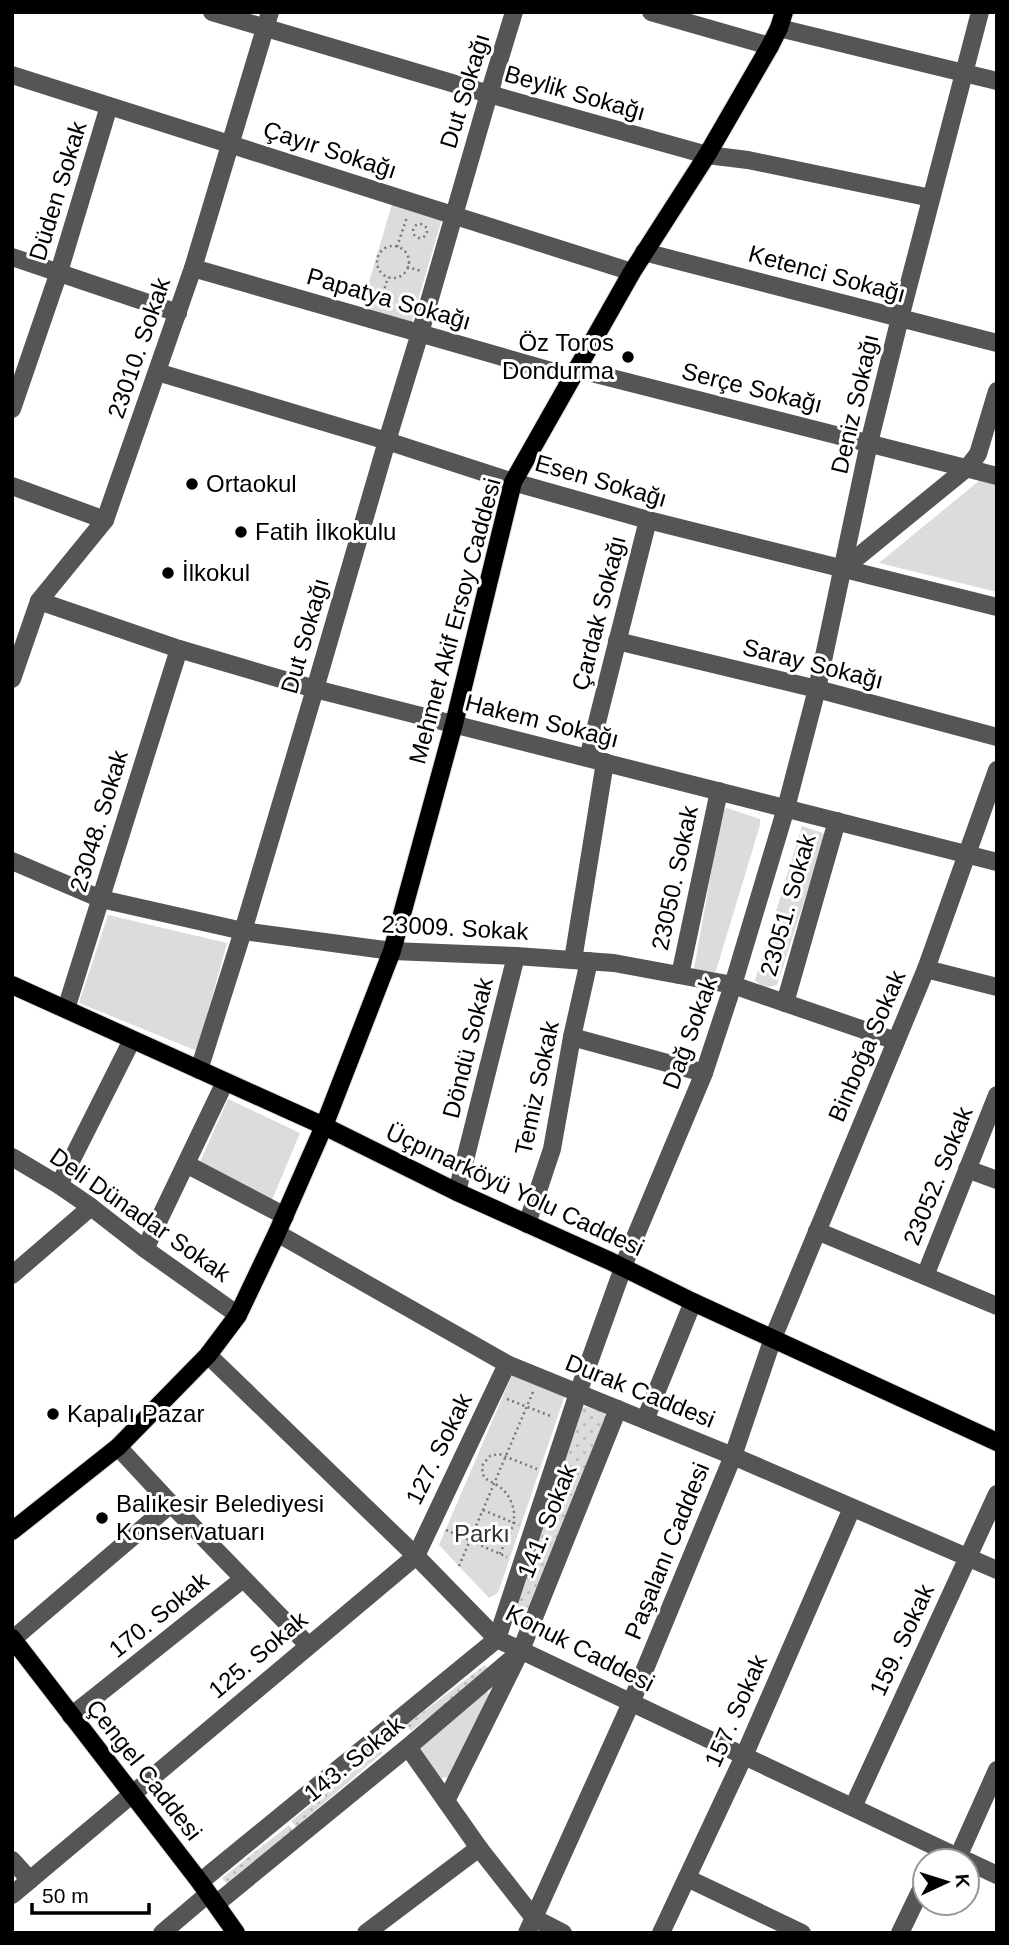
<svg xmlns="http://www.w3.org/2000/svg" width="1009" height="1945" font-family="Helvetica,sans-serif">
  <defs>
    <pattern id="grass-dots" width="8" height="8" patternUnits="userSpaceOnUse" patternTransform="scale(1.75)"><rect width="8" height="8" fill="#dcdcdc"/><path d="M2 2h.1M6 6h.1" fill="none" stroke="#bbb" stroke-width="1.8" stroke-linecap="round"/></pattern>
  </defs>
  <rect width="100%" height="100%" fill="#fff"/>
  <!-- grass -->
  <g fill="url(#grass-dots)">
    <path d="M587,1407L602,1412L607,1416V1423L525,1614L521,1619L515,1620L512,1617L581,1408Z"/>
    <path d="M485,1665L489,1670L411,1731L406,1725Z"/>
    <path d="M379,1751H382L381,1754L296,1827L291,1821Z"/>
    <path d="M289,1825L293,1830L227,1884L222,1878Z"/>
  </g>
  <!-- green -->
  <g fill="#dcdcdc">
    <path d="M392,204L442,219L411,324L361,309Z"/>
    <path d="M980,480L997,485V592L879,563Z"/>
    <path d="M727,808L760,819V825L716,971L710,975L694,969L722,811Z"/>
    <path d="M802,826L826,834L777,985L763,988L755,980Z"/>
    <path d="M108,915L227,943L197,1051L79,1003Z"/>
    <path d="M228,1099L300,1133L272,1200L199,1164Z"/>
    <path d="M512,1375L563,1395L564,1398L498,1593L489,1598L439,1545Z"/>
    <path d="M485,1691L490,1694L449,1777L441,1778L435,1777L419,1747Z"/>
  </g>
  <g fill="none" stroke-linecap="round" stroke-linejoin="round">
    <!-- major casing -->
    <g stroke="#dbdbdb" stroke-width="20">
      <g id="major">
        <path d="M12,985L324,1126L457,1192L610,1261L693,1302L997,1442"/>
        <path d="M12,1531L118,1447L208,1355L238,1315L277,1233L324,1126L392,951L454,724L513,482L632,272L707,155L770,46L779,28L784,12"/>
        <path d="M12,1638L200,1882L236,1933"/>
      </g>
    </g>
    <!-- path -->
    <g stroke="#777" stroke-width="2.5" stroke-dasharray="2 3.5" stroke-linecap="butt">
      <circle cx="420" cy="231" r="7"/>
      <circle cx="393" cy="262" r="16"/>
      <path d="M397,247L407,217"/>
      <path d="M407,267L421,271"/>
      <path d="M380,304L388,277"/>
      <path d="M507,1399L553,1417"/>
      <path d="M483,1510L519,1525"/>
      <path d="M446,1530L507,1557"/>
      <path d="M500,1554C504,1543 514,1529 514,1518C515,1507 509,1494 501,1488C490,1479 480,1482 483,1464L490,1456L499,1454L537,1469"/>
      <path d="M459,1566L533,1392"/>
    </g>
    <!-- minor -->
    <g stroke="#555" stroke-width="18">
      <path d="M212,12L489,94L707,155L748,160L931,198"/>
      <path d="M651,12L770,46"/>
      <path d="M779,28L997,81"/>
      <path d="M12,75L632,272"/>
      <path d="M644,252L997,343"/>
      <path d="M12,257L178,313"/>
      <path d="M193,268L572,377"/>
      <path d="M576,369L997,476"/>
      <path d="M157,372L387,441L513,482L648,520L997,607"/>
      <path d="M12,409L59,272L109,106"/>
      <path d="M12,486L105,520"/>
      <path d="M843,569L968,467L978,454L997,391"/>
      <path d="M39,601L179,649L315,689L997,862"/>
      <path d="M617,641L817,689L997,737"/>
      <path d="M12,679L39,601L105,520L193,268L270,12"/>
      <path d="M588,758L648,520"/>
      <path d="M12,861L101,899L243,931L392,951L516,956L614,963L733,985L896,1041"/>
      <path d="M573,960L605,762"/>
      <path d="M926,969L997,987"/>
      <path d="M680,975L719,791"/>
      <path d="M785,1003L837,821"/>
      <path d="M66,1009L179,649"/>
      <path d="M572,1037L704,1073"/>
      <path d="M199,1070L243,931L315,689L387,441L420,333L489,94L514,12"/>
      <path d="M12,1157L59,1185L91,1207L145,1249L238,1315"/>
      <path d="M186,1164L285,1216"/>
      <path d="M967,1169L997,1180"/>
      <path d="M59,1185L132,1040"/>
      <path d="M457,1192L516,956"/>
      <path d="M527,1224L552,1149L572,1037L589,961"/>
      <path d="M817,1231L997,1306"/>
      <path d="M277,1233L507,1364L733,1456L997,1570"/>
      <path d="M145,1249L225,1082"/>
      <path d="M12,1275L91,1207"/>
      <path d="M925,1276L997,1095"/>
      <path d="M208,1355L416,1556L497,1639L966,1861"/>
      <path d="M645,1420L693,1302"/>
      <path d="M118,1447L171,1504L308,1645"/>
      <path d="M13,1639L171,1504"/>
      <path d="M71,1716L243,1579"/>
      <path d="M408,1747L479,1848L534,1918L563,1933"/>
      <path d="M446,1801L521,1650L618,1409"/>
      <path d="M853,1807L997,1494"/>
      <path d="M958,1857L997,1770"/>
      <path d="M12,1860L30,1880"/>
      <path d="M967,1861L997,1875"/>
      <path d="M687,1878L802,1933"/>
      <path d="M200,1882L497,1639L578,1393L628,1254L704,1073L733,985L786,808L817,689L869,443L900,318L980,12"/>
      <path d="M12,1895L416,1556L507,1364"/>
      <path d="M216,1904L408,1747L515,1656"/>
      <path d="M162,1933L208,1894"/>
      <path d="M366,1933L479,1848"/>
      <path d="M527,1933L631,1703L733,1456L773,1338L926,969L997,770"/>
      <path d="M661,1933L744,1756L852,1508"/>
      <path d="M900,1933L925,1881"/>
    </g>
    <!-- major -->
    <use href="#major" stroke="#000" stroke-width="18"/>
  </g>
  <!-- markers -->
  <g fill="#000" stroke="#fff" stroke-width="2.5">
    <circle cx="628" cy="357" r="7"/>
    <circle cx="192" cy="484" r="7"/>
    <circle cx="241" cy="532" r="7"/>
    <circle cx="168" cy="573" r="7"/>
    <circle cx="53" cy="1414" r="7"/>
    <circle cx="102" cy="1518" r="7"/>
  </g>
  <g text-anchor="middle" stroke-width="6" stroke-linejoin="round" paint-order="stroke">
    <!-- street labels -->
    <g font-size="24" fill="#000" stroke="#fff">
      <text transform="translate(465 91) rotate(-73)" y="8">Dut Sokağı</text>
      <text transform="translate(575 93) rotate(16)" y="8">Beylik Sokağı</text>
      <text transform="translate(330 150) rotate(18)" y="8">Çayır Sokağı</text>
      <text transform="translate(58 191) rotate(-73)" y="8">Düden Sokak</text>
      <text transform="translate(827 274) rotate(15)" y="8">Ketenci Sokağı</text>
      <text transform="translate(389 299) rotate(16)" y="8">Papatya Sokağı</text>
      <text transform="translate(139 348) rotate(-71)" y="8">23010. Sokak</text>
      <text transform="translate(752 388) rotate(14)" y="8">Serçe Sokağı</text>
      <text transform="translate(855 404) rotate(-77)" y="8">Deniz Sokağı</text>
      <text transform="translate(601 481) rotate(16)" y="8">Esen Sokağı</text>
      <text transform="translate(599 613) rotate(-76)" y="8">Çardak Sokağı</text>
      <text transform="translate(455 621) rotate(-75)" y="8">Mehmet Akif Ersoy Caddesi</text>
      <text transform="translate(305 636) rotate(-74)" y="8">Dut Sokağı</text>
      <text transform="translate(813 664) rotate(14)" y="8">Saray Sokağı</text>
      <text transform="translate(542 721) rotate(14)" y="8">Hakem Sokağı</text>
      <text transform="translate(99 821) rotate(-73)" y="8">23048. Sokak</text>
      <text transform="translate(675 878) rotate(-78)" y="8">23050. Sokak</text>
      <text transform="translate(788 905) rotate(-74)" y="8">23051. Sokak</text>
      <text transform="translate(455 928) rotate(3)" y="8">23009. Sokak</text>
      <text transform="translate(690 1033) rotate(-70)" y="8">Dağ Sokak</text>
      <text transform="translate(867 1046) rotate(-67)" y="8">Binboğa Sokak</text>
      <text transform="translate(468 1048) rotate(-76)" y="8">Döndü Sokak</text>
      <text transform="translate(537 1088) rotate(-78)" y="8">Temiz Sokak</text>
      <text transform="translate(938 1176) rotate(-68)" y="8">23052. Sokak</text>
      <text transform="translate(515 1190) rotate(25)" y="8">Üçpınarköyü Yolu Caddesi</text>
      <text transform="translate(140 1215) rotate(35)" y="8">Deli Dünadar Sokak</text>
      <text transform="translate(640 1391) rotate(22)" y="8">Durak Caddesi</text>
      <text transform="translate(439 1449) rotate(-64)" y="8">127. Sokak</text>
      <text transform="translate(547 1521) rotate(-68)" y="8">141. Sokak</text>
      <text transform="translate(667 1551) rotate(-68)" y="8">Paşalanı Caddesi</text>
      <text transform="translate(159 1615) rotate(-39)" y="8">170. Sokak</text>
      <text transform="translate(902 1640) rotate(-65)" y="8">159. Sokak</text>
      <text transform="translate(580 1648) rotate(27)" y="8">Konuk Caddesi</text>
      <text transform="translate(258 1655) rotate(-40)" y="8">125. Sokak</text>
      <text transform="translate(736 1711) rotate(-66)" y="8">157. Sokak</text>
      <text transform="translate(354 1759) rotate(-39)" y="8">143. Sokak</text>
      <text transform="translate(144 1770) rotate(52)" y="8">Çengel Caddesi</text>
    </g>
    <!-- poi labels -->
    <g font-size="24" fill="#000" stroke="#fff" text-anchor="start">
      <text x="614" y="351" text-anchor="end">Öz Toros<tspan x="614" dy="28">Dondurma</tspan></text>
      <text x="206" y="492">Ortaokul</text>
      <text x="255" y="540">Fatih İlkokulu</text>
      <text x="182" y="581">İlkokul</text>
      <text x="67" y="1422">Kapalı Pazar</text>
      <text x="116" y="1512">Balıkesir Belediyesi<tspan x="116" dy="28">Konservatuarı</tspan></text>
    </g>
    <!-- park labels -->
    <g font-size="24" fill="#333" stroke="#fff">
      <text x="482" y="1542">Parkı</text>
    </g>
  </g>
  <!-- border -->
  <rect width="1009" height="1945" fill="none" stroke="#000000" stroke-width="28"/>
  <!-- north arrow -->
  <g transform="translate(946 1882) rotate(86)"><circle r="33" fill="#ffffff" stroke="#999999" stroke-width="2"/>
  <path d="M0-5L12 26L0 18L-12 26Z" fill="#000000"/>
  <text y="-10" font-size="19" font-weight="bold" text-anchor="middle" fill="#000000">K</text>
  </g>
  <!-- scale -->
  <path d="M32 1903v10h117v-10" fill="none" stroke="#000000" stroke-width="3.5"/>
  <text x="42" y="1903" font-size="21" fill="#000000" stroke="#ffffff" stroke-width="5" paint-order="stroke">50 m</text>
</svg>
